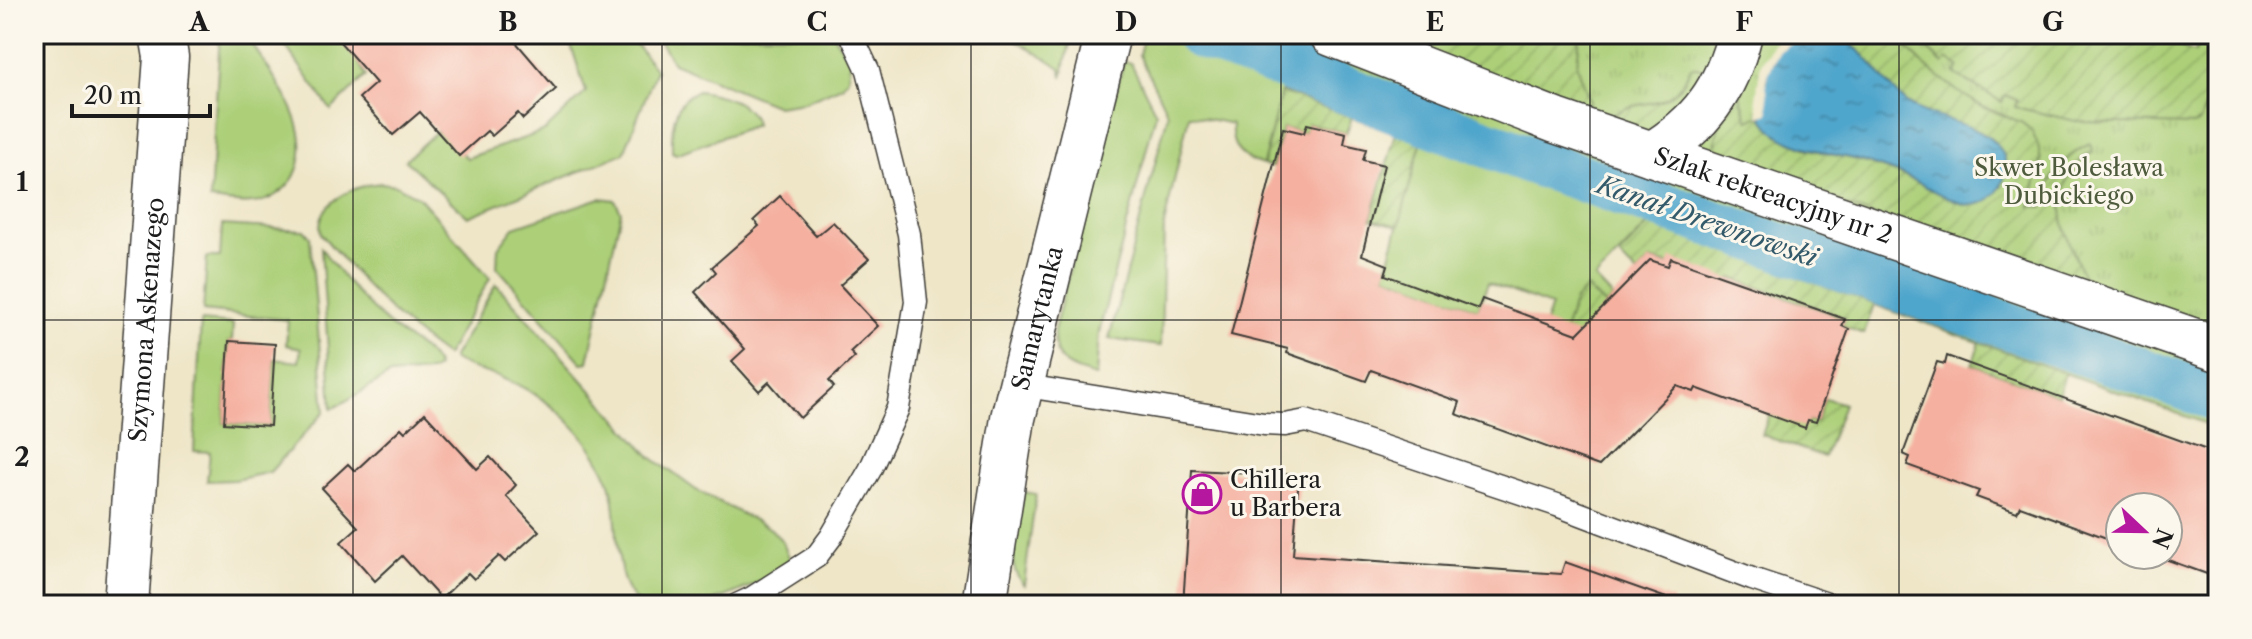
<svg xmlns="http://www.w3.org/2000/svg" width="2252" height="639" font-family="'Libre Caslon Text',serif">
  <defs>
    <pattern id="park-tufts" width="24" height="20" patternUnits="userSpaceOnUse" patternTransform="scale(2)"><rect width="24" height="20" fill="#accf78"/><path d="M3 7l-1-3M5 7V3M7 7l1-3M15 17l-1-3M17 17v-4M19 17l1-3" fill="none" stroke="#93b167"/></pattern>
    <pattern id="garden-furrows" width="10" height="10" patternUnits="userSpaceOnUse" patternTransform="scale(2)"><rect width="10" height="10" fill="#accf78"/><path d="M-1 1l2-2M0 10L10 0M9 11l2-2" fill="none" stroke="#93b167"/></pattern>
    <pattern id="water-ripples" width="26" height="14" patternUnits="userSpaceOnUse" patternTransform="scale(2)"><rect width="26" height="14" fill="#4fa6cc"/><path d="M2 4q2-2 4 0t4 0M15 11q2-2 4 0t4 0" fill="none" stroke="#4186a5"/></pattern>
  </defs>
  <rect width="100%" height="100%" fill="#fbf7ec"/>
  <filter id="ink" filterUnits="userSpaceOnUse"><feTurbulence type="fractalNoise" baseFrequency=".0125" numOctaves="2"/><feDisplacementMap in="SourceGraphic" scale="16" xChannelSelector="R" yChannelSelector="G"/><feConvolveMatrix kernelMatrix="1 2 1 2 8 2 1 2 1" color-interpolation-filters="sRGB"/></filter>
  <filter id="wash" filterUnits="userSpaceOnUse"><feTurbulence type="fractalNoise" baseFrequency=".006" numOctaves="4" result="noise"/><feDisplacementMap in="SourceGraphic" scale="32" xChannelSelector="R" yChannelSelector="G"/><feGaussianBlur stdDeviation="1.8" result="paint"/><feColorMatrix in="noise" values="0 0 0 0 0 0 0 0 0 0 0 0 0 0 0 0 0 1.4 0 .05"/><feComposite in="paint" operator="in"/></filter>
  <g filter="url(#wash)">
    <rect width="100%" height="100%" fill="#efe6c8"/>
    <!-- grass -->
    <g fill="#accf78" stroke="#64764a" stroke-width="2">
      <path d="M220,34H244L251,42C275,81 319,129 294,177C286,190 269,202 253,203C240,205 224,201 210,200Z"/>
      <path d="M277,34H349L345,37L366,76L331,110Z"/>
      <path d="M564,34H628L656,70L624,153L468,217L405,160L437,131L467,158L545,131L586,92L570,42Z"/>
      <path d="M655,34H833L850,62L848,78L842,86L804,102L777,106L673,63Z"/>
      <path d="M1006,34H1072L1062,78L1061,68Z"/>
      <path d="M1144,34H1304L2218,361V428L1649,224L1595,279L1613,298L1605,306L1587,289L1561,339L1542,332L1551,306L1488,283L1478,309L1385,275L1421,142L1282,92L1263,165C1241,159 1230,148 1232,124L1189,115L1164,225L1161,346L1109,339L1168,114L1139,55Z"/>
      <path d="M1124,61L1131,63L1156,113L1099,332L1096,376C1068,368 1052,363 1054,330Z"/>
      <path d="M698,91C718,94 752,102 755,125L676,154L672,152C671,130 673,98 698,91Z"/>
      <path d="M381,183L396,185L419,197L490,278L446,356C392,318 363,283 321,234C314,202 356,185 381,183Z"/>
      <path d="M600,198L615,200L621,212L588,362L582,363L497,267L498,248L514,227Z"/>
      <path d="M222,225L304,230L310,237L325,411L270,472L235,480L207,481L210,452L194,451L201,321L233,324L232,341L229,342L224,423L270,426L274,359L299,362L301,348L286,345L288,320L203,311L207,257H220Z"/>
      <path d="M321,248C344,280 370,311 402,335C413,343 434,354 437,368L430,372L390,375L332,409Z"/>
      <path d="M496,284L651,457L696,490L771,529L782,541L790,559C778,578 723,599 700,604C682,609 660,605 642,605C608,588 623,511 608,478C589,434 549,396 504,379C487,372 467,369 452,359Z"/>
      <path d="M1024,492L1036,494L1024,585C1001,563 1019,520 1024,492Z"/>
    </g>
    <!-- park -->
    <path fill="url(#park-tufts)" stroke="#64764a" stroke-width="2" d="M1220,34H2141L2218,60V390L1485,136Z"/>
    <!-- garden -->
    <g fill="url(#garden-furrows)" stroke="#64764a" stroke-width="2">
      <path d="M1360,34H1580L1577,65L1590,102L1585,109Z"/>
      <path d="M1830,34H1893L1923,64L1956,90L1983,107L2021,122L2031,130L2038,145L2041,161L2030,206L2043,207C2047,179 2063,156 2090,144L2093,152C2036,190 2071,247 2092,294L1719,160C1709,135 1724,116 1737,96L1740,95L1748,120L1763,115L1777,132L1805,148L1858,160L1900,174L1964,204L1987,201L2002,185L1996,142C1969,124 1936,122 1909,104C1877,82 1872,50 1830,34Z"/>
      <path d="M1911,34H2141L2195,52L2201,34H2218V70L2200,122L2193,125L2080,122L2015,107L2017,100L2005,95L2002,102L1955,74L1959,67L1947,59L1943,64Z"/>
      <path d="M1691,67H1698L1708,72L1657,137L1611,118C1636,92 1669,120 1691,67Z"/>
      <path d="M1281,92L1352,117L1346,133L1308,124L1304,133L1283,128L1272,167L1263,165Z"/>
      <path d="M1396,133L1421,142L1399,226L1371,219Z"/>
      <path d="M1649,224L1874,304L1864,334L1842,326L1845,318L1732,278L1731,280L1650,260L1637,274L1619,256Z"/>
      <path d="M1587,288L1619,319L1589,349L1561,339L1575,300Z"/>
      <path d="M1980,342L2065,373L2058,396L1972,365Z"/>
      <path d="M1825,398L1844,404L1824,457L1762,435L1769,415L1816,422Z"/>
    </g>
    <!-- water -->
    <path fill="url(#water-ripples)" stroke="#366174" stroke-width="2" d="M1792,34C1807,34 1825,31 1839,38C1871,51 1882,85 1909,104C1936,122 1973,120 1996,144C2020,167 1996,212 1964,204C1942,199 1920,181 1898,173C1885,169 1871,164 1858,160C1831,153 1765,146 1761,109C1760,102 1764,92 1765,85C1771,56 1770,55 1792,34Z"/>
    <!-- pier -->
    <path fill="#efe6c8" d="M1783,34H1798L1799,37L1781,50L1775,59L1766,80L1769,113L1759,116L1756,98L1761,64L1774,42Z"/>
    <g fill="none" stroke-linecap="round" stroke-linejoin="round">
      <!-- canal -->
      <path stroke="#4fa6cc" stroke-width="48" d="M1199,34L1530,160L2218,398"/>
    </g>
    <g id="blocks">
      <!-- building -->
      <g fill="#f5b0a0">
        <path d="M333,34H509L556,89L523,119L518,113L492,136L487,131L459,156L420,112L393,135L359,98L376,83Z"/>
        <path d="M1307,124L1346,133L1344,144L1366,149L1363,160L1384,165L1362,255L1388,265L1385,275L1478,309L1482,299L1577,334L1650,260L1668,266L1671,258L1845,319L1842,326L1849,329L1816,422L1808,420L1805,428L1696,388L1694,392L1677,386L1599,466L1456,414L1460,402L1371,370L1366,381L1287,353L1288,349L1231,335L1283,128L1304,133Z"/>
        <path d="M780,196L816,236L833,222L869,259L840,285L878,326L850,352L855,357L829,381L834,387L800,418L769,382L759,391L732,361L745,349L695,292L716,272L712,267L759,226L754,220Z"/>
        <path d="M229,341L275,344L270,426L224,423Z"/>
        <path d="M1947,356L2218,454V578L2154,555H2168V507H2120V543L2020,506L2017,512L1976,497L1979,491L1907,465L1910,457L1903,454L1937,362L1945,364Z"/>
        <path d="M425,413L477,469L490,457L516,485L506,496L539,531L505,562L499,556L474,579L468,573L441,599L402,556L375,581L341,542L358,527L322,488L348,464L355,471L401,428L405,432Z"/>
        <path d="M1192,470L1299,475L1293,555L1561,574L1565,562L1672,600V605H1183Z"/>
      </g>
    </g>
  </g>
  <g filter="url(#ink)">
    <use href="#blocks" fill-opacity="0" stroke="#3c3a36" stroke-width="2"/>
    <g fill="none" stroke-linecap="round" stroke-linejoin="round">
      <!-- lane casing -->
      <g stroke="#3c3a36" stroke-width="25">
        <g id="lane">
          <path d="M1020,385L1264,424L1285,425L1306,421L1557,505L1752,579L1830,605"/>
          <path d="M737,605L752,598L816,557L831,537L870,470L898,408L916,302L909,234L868,70L851,34"/>
        </g>
      </g>
      <!-- street casing -->
      <g stroke="#3c3a36" stroke-width="47">
        <g id="street">
          <path id="s1" d="M1332,34L1556,121L2218,349"/>
          <path d="M1652,154C1701,124 1726,90 1740,34"/>
          <path id="s2" d="M126,605L166,57L162,34"/>
          <path id="s3" d="M984,605L1013,418L1108,34"/>
        </g>
      </g>
      <!-- lane -->
      <use href="#lane" stroke="#fff" stroke-width="22"/>
      <!-- street -->
      <use href="#street" stroke="#fff" stroke-width="44"/>
    </g>
  </g>
  <!-- grid -->
  <path fill="none" stroke="#1c1c1c" stroke-width="2" stroke-opacity="0.55" d="M353,34V605M662,34V605M971,34V605M1281,34V605M1590,34V605M1899,34V605M34,320H2218"/>
  <!-- icons -->
  <defs>
    <g id="shop-ring" transform="scale(2)"><circle r="9.5" fill="#fbf7ec" stroke="#b5179e" stroke-width="1.5"/><path d="M-5-2.5h2.3a2.7 3.5 0 0 1 5.4 0H5L5.5 6h-11ZM-1.5-2.5h3a1.5 2.3 0 0 0-3 0Z" fill="#b5179e"/></g>
  </defs>
  <g fill-rule="evenodd">
    <use href="#shop-ring" x="1202" y="494"/>
  </g>
  <g text-anchor="middle" stroke-width="6" stroke-linejoin="round" paint-order="stroke">
    <!-- park labels -->
    <g font-size="24" fill="#4e5b3c" stroke="#fbf7ec">
      <text x="2069" y="176">Skwer Bolesława<tspan x="2069" dy="28">Dubickiego</tspan></text>
    </g>
    <!-- street labels -->
    <g font-size="24" fill="#1c1c1c" stroke="#fbf7ec">
      <text dy="8" stroke="none"><textPath href="#s1" startOffset="470">Szlak rekreacyjny nr 2</textPath></text>
      <text dy="8" stroke="none"><textPath href="#s3" startOffset="292">Samarytanka</textPath></text>
      <text dy="8" stroke="none"><textPath href="#s2" startOffset="286">Szymona Askenazego</textPath></text>
    </g>
    <!-- poi labels -->
    <g font-size="24" fill="#1c1c1c" stroke="#fbf7ec" text-anchor="start">
      <text x="1230" y="488">Chillera<tspan x="1230" dy="28">u Barbera</tspan></text>
    </g>
    <!-- water labels -->
    <g font-size="26" font-style="italic" fill="#335a6b" stroke="#fbf7ec">
      <text transform="translate(1707 221) rotate(19)" y="9">Kanał Drewnowski</text>
    </g>
  </g>
  <!-- margin -->
  <rect width="2252" height="639" fill="none" stroke="#fbf7ec" stroke-width="88"/>
  <!-- north arrow -->
  <g transform="translate(2144 531) rotate(112)"><circle r="38" fill="#fbf7ec" stroke="#a29f99" stroke-width="2"/>
  <path d="M0-6L14 30L0 20L-14 30Z" fill="#b5179e"/>
  <text y="-12" font-size="22" font-weight="bold" text-anchor="middle" fill="#1c1c1c">N</text>
  </g>
  <!-- scale -->
  <path d="M72 104v12h138v-12" fill="none" stroke="#1c1c1c" stroke-width="4"/>
  <text x="84" y="104" font-size="24" fill="#1c1c1c" stroke="#fbf7ec" stroke-width="6" paint-order="stroke">20 m</text>
  <rect x="44" y="44" width="2164" height="551" fill="none" stroke="#1c1c1c" stroke-width="3"/>
  <g font-size="26" text-anchor="middle" font-weight="bold" fill="#1c1c1c">
    <text x="199" y="31">A</text>
    <text x="508" y="31">B</text>
    <text x="817" y="31">C</text>
    <text x="1126" y="31">D</text>
    <text x="1435" y="31">E</text>
    <text x="1744" y="31">F</text>
    <text x="2053" y="31">G</text>
    <text x="22" y="191">1</text>
    <text x="22" y="466">2</text>
  </g>
</svg>
